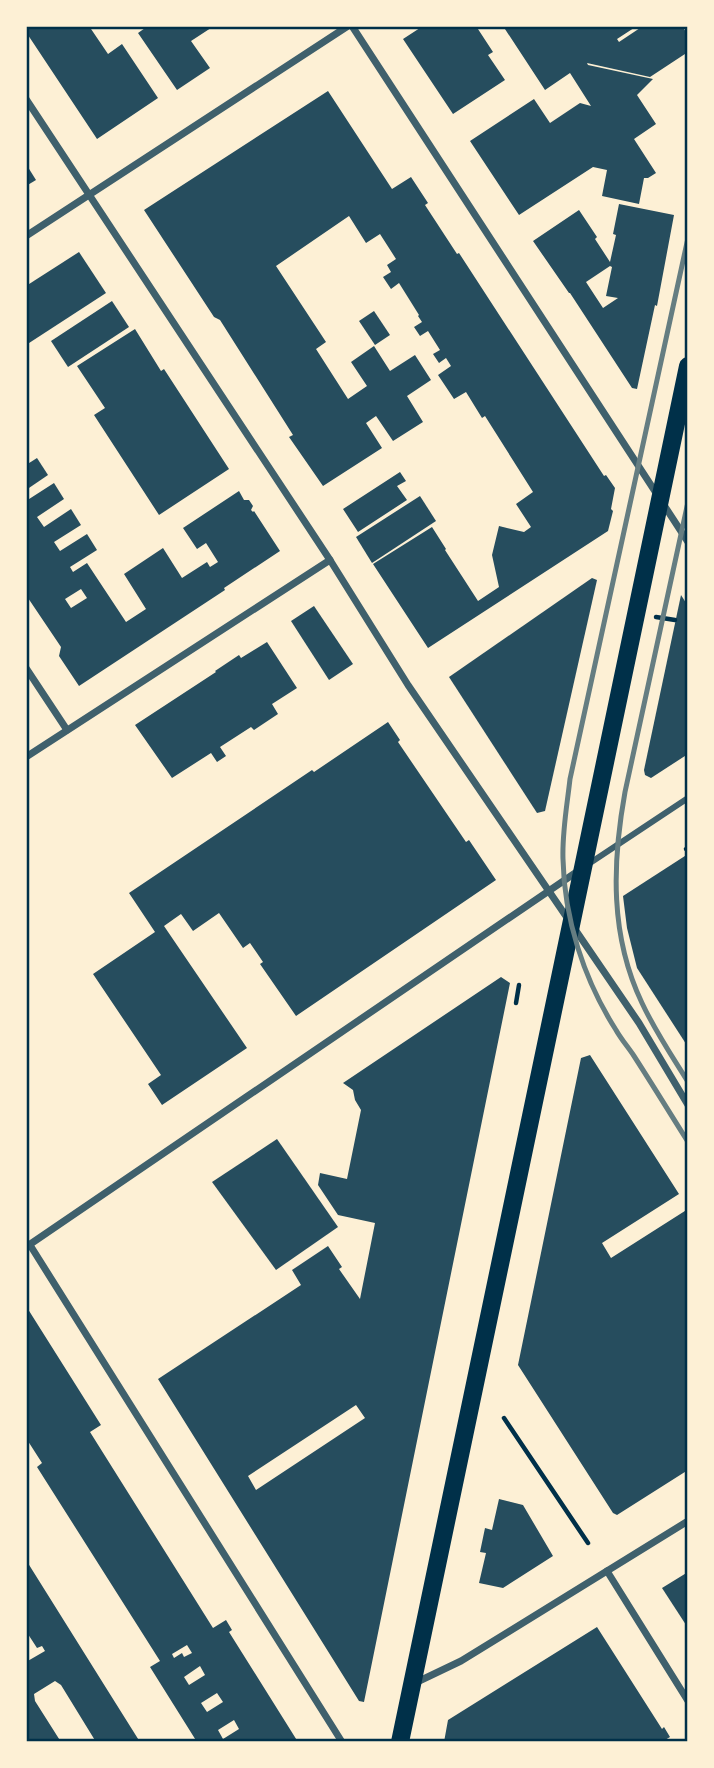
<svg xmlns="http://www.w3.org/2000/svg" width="714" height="1768" font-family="Overpass,sans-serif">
  <rect width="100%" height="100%" fill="#fdf0d5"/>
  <!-- building -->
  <g fill="#264d5e" fill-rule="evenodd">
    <path d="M26,26H89L108,54L122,44L158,98L97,139L26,32Z"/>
    <path d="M148,26H214L191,41L210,68L177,90L138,33Z"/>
    <path d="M423,26H476L493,52L488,55L505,80L453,114L403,39Z"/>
    <path d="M503,26H637L617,39L619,42L643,26H682L688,35V52L650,77L587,63L588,65L653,79L637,95L656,124L634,139L656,173L648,178H644L639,204L602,196L607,170L593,167L519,215L470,141L534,99L550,123L580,103L591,106L570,73L545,90Z"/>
    <path d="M328,91L392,189L411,177L428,203L425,205L457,254L459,253L604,476L606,475L615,488L611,509L613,511L608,531L428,648L373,564L432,527L446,549L445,550L478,601L499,587L492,555L499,526L524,532L531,527L516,504L533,492L485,416L482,418L466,392L454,399L438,375L451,366L446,358L439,363L433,354L440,350L428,331L420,336L414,327L422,322L418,316L419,315L399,283L391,289L383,277L391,272L387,265L396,259L380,234L366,243L349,216L276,266L326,342L316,349L348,399L367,386L351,362L374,346L390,371L415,355L431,380L407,396L423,422L393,441L376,416L366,423L382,448L323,486L289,437L293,435L220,320L214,317L144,210Z"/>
    <path d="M26,164L36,180L26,186Z"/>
    <path d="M619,204L674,215L657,306L655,305L637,389L632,388L570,293H569L533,241L579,210L597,237L595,239L610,262L616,235L613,234ZM610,266L612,267L606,296L618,298L603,308L586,282Z"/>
    <path d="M79,252L106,293L26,345V286Z"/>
    <path d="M112,301L129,327L68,367L51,341Z"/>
    <path d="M374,311L390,335L375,345L359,321Z"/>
    <path d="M135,329L161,371L164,369L229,469L159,515L94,415L105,408L77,366Z"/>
    <path d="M37,458L48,475L26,490V465Z"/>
    <path d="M400,472L406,481L397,486L407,500L358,532L343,509Z"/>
    <path d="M54,483L64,499L37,517L44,527L71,509L81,525L54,542L60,551L87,534L97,550L70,567L73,572L87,563L126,622L146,609L124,574L163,548L182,578L207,562L210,567L218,562L206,543L197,549L183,528L239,491L244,500H249L253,506L251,510L253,512L254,511L280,551L224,588L225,590L79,686L59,656L61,647L26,595V501ZM81,589L87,598L71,608L65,599Z"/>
    <path d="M420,496L436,521L372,563L356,537Z"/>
    <path d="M592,578L597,580L545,811L537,813L449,677Z"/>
    <path d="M681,595L688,606V754L651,778L645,775L644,770Z"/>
    <path d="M314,606L353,664L329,680L291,621Z"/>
    <path d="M267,642L297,688L272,704L278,714L254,730L251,727L220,747L226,756L217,762L211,753L172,778L135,725L216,672L215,671L239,655L241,658Z"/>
    <path d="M388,722L400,740L398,742L466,842L469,840L496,880L296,1016L260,964L263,962L250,943L243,948L219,913L193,931L181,914L164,926L247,1048L162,1105L148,1084L161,1075L93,974L155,932L129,893L312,770L314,772Z"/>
    <path d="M688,854V1047L637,968L627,928L623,896Z"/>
    <path d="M501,977L510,983L364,1702L359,1701L158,1379L301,1285L292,1270L328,1246L342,1267L339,1269L360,1299L375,1223L338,1215L318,1185L320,1173L347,1179L361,1110L355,1100L353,1090L343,1083ZM356,1405L365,1418L256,1490L248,1476Z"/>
    <path d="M590,1055L679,1194L602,1243L611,1258L688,1209V1470L617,1515L613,1513L518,1365L581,1058Z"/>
    <path d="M277,1139L338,1227L276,1270L212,1182Z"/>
    <path d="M26,1306L101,1425L90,1432L213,1628L226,1620L232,1630L229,1632L298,1742H197L150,1667L160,1661L37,1467L42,1463L26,1438ZM187,1645L192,1653L184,1657L182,1653L174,1658L172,1654ZM200,1666L205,1675L189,1685L184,1677ZM217,1693L223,1702L207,1712L201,1703ZM234,1720L239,1729L223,1739L218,1730Z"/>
    <path d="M499,1499L523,1505L553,1556L503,1588L479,1583L486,1553L480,1552L485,1528L492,1530Z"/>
    <path d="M26,1560L108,1691L140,1742H96L61,1685L55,1681L34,1694L35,1701L61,1742H26V1662L45,1651L42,1646L37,1648L26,1631Z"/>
    <path d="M688,1572V1628L662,1588Z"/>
    <path d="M597,1627L662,1729L664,1727L670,1737L665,1740L666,1742H444L448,1720Z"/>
  </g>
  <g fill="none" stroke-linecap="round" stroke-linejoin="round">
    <!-- path -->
    <g stroke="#003049" stroke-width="4.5">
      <path d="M656,617L675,620"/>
      <path d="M686,849L688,848"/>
      <path d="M516,1003L519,985"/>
      <path d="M504,1418L588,1543"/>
    </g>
    <!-- pedestrian -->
    <path stroke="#3f606c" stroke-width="6" d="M587,865L688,798"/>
    <!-- minor -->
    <g stroke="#3f606c" stroke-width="7">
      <path d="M352,26L688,542"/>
      <path d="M26,99L330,560L408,685L639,1023L688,1105"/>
      <path d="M26,236L348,26"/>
      <path d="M26,668L67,730"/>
      <path d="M26,757L330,560"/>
      <path d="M30,1245L342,1742"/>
      <path d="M26,1247L581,869"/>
      <path d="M607,1571L688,1701"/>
      <path d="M415,1683L461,1661L688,1521"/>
    </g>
    <!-- primary -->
    <path stroke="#003049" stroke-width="18" d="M400,1742L688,366"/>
    <!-- rail -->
    <g stroke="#657d81" stroke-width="5">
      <path d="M688,238L570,779C567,806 562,832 563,859C564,918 584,980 616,1030C621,1039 628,1047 634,1056C652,1084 670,1113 688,1142"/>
      <path d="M688,502L625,792C612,864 610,936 642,1003C655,1031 672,1056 688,1082"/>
    </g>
  </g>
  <!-- border -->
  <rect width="714" height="1768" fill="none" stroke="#fdf0d5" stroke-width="56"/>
  <rect x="28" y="28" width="658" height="1712" fill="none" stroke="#003049" stroke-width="2.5"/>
</svg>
